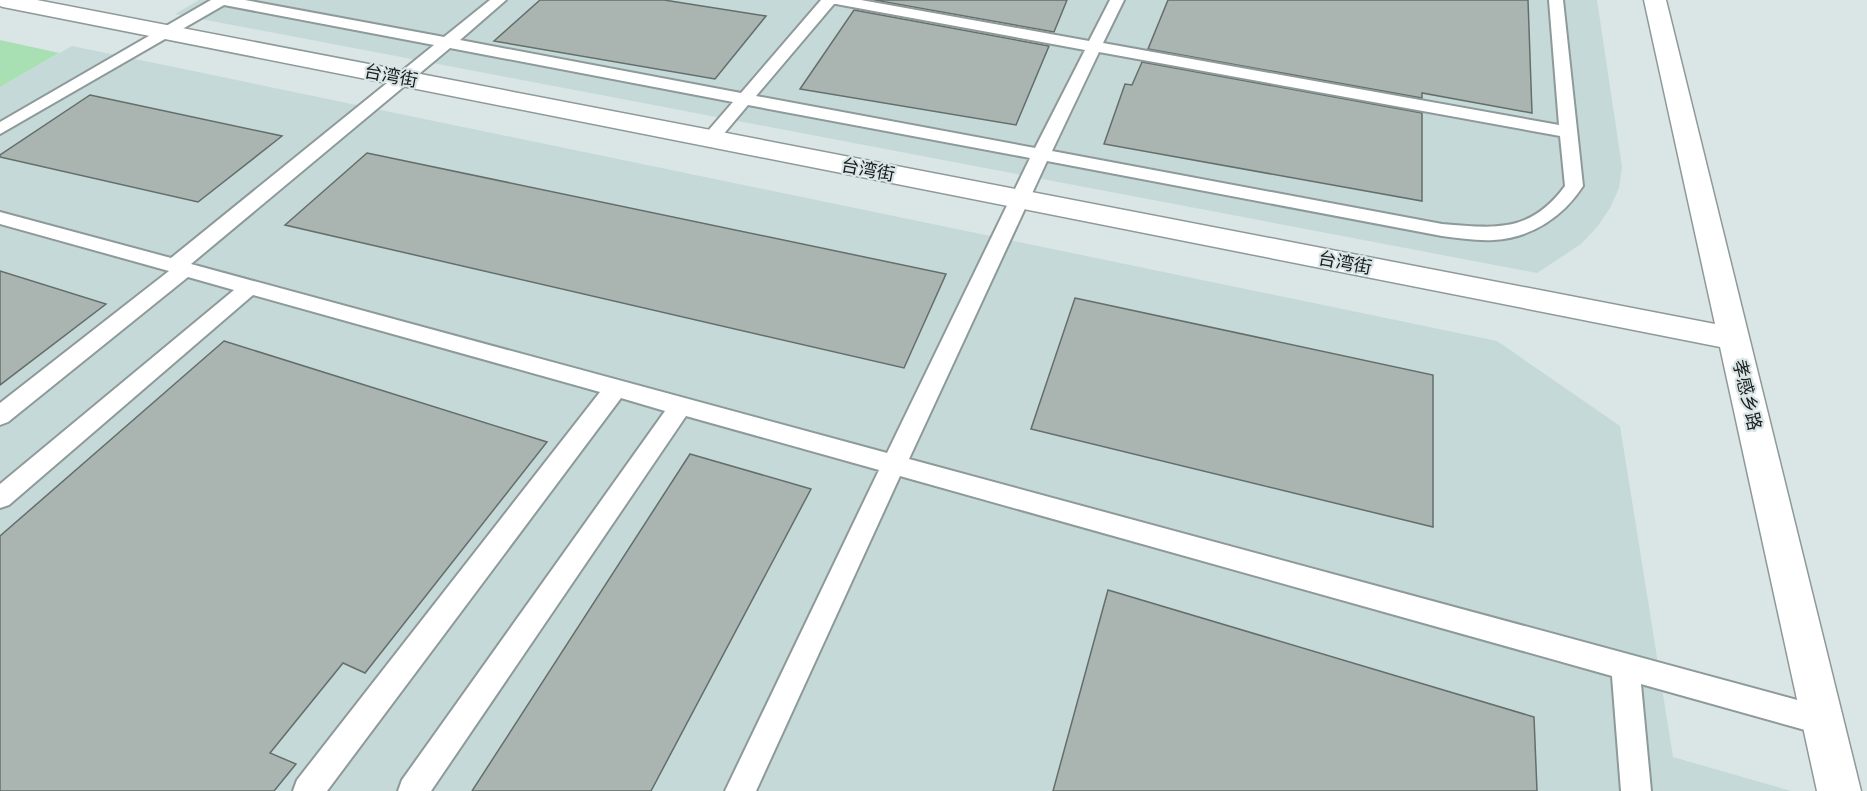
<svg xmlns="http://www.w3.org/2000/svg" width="1867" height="791" font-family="'Golos Text','Noto Sans SC',sans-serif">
  <rect width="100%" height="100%" fill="#d9e6e5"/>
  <!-- built -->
  <g fill="#c4d9d8">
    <path d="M199,0H1597L1622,167L1619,188L1610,208L1597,227L1581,244L1537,273L175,14Z"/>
    <path d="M72,46L1497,341L1620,426L1673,757L1791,791H0V87Z"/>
  </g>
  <!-- green -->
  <path fill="#a8dfb3" d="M0,40L59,53L0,87Z"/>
  <!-- building -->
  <g fill="#aab4b1" stroke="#646e6a" stroke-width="1.5">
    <path d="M540,0H664L766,16L715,79L494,41Z"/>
    <path d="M874,0H1067L1054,32Z"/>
    <path d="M1168,0H1528L1532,113L1422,93V98L1148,49Z"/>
    <path d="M854,10L1049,46L1016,125L800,89Z"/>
    <path d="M1142,62L1422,113V201L1104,144L1125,84L1132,85Z"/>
    <path d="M90,95L282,136L198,202L0,157V155Z"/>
    <path d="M367,153L946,274L904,368L285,225Z"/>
    <path d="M0,271L106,304L0,385Z"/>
    <path d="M1075,298L1433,375V527L1031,429Z"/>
    <path d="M224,341L547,442L365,673L343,663L270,753L296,764L274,791H0V536Z"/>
    <path d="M690,454L811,489L651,791H472Z"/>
    <path d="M1108,590L1534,717L1537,791H1053Z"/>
  </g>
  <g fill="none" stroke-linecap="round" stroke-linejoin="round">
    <!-- lane casing -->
    <g stroke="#8e9999" stroke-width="4">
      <path id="lane" d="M211,0H245L444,37L490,0H506L460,40L741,93L821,0H861L1089,41L1110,0H1124L1103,43L1559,125L1549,0H1563L1583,186C1563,217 1531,238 1494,240C1477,241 1459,238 1442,236L1047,161L909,459L1823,707L1833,711L1837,721L1833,731L1823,735L1641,684L1651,791H1621L1612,676L900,476L756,791H725L879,470L686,416L431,791H398L402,780L665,411L621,398L327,791H293L297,780L600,392L253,295L9,505L0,508V484L234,290L188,277L8,422L0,425V403L169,271L0,224V212L171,258L434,45L224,5L0,134V122ZM834,4H836L1085,50L1035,148L756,96ZM450,48L733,102L701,139L704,143H716L748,105L1030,158L887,453L191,264ZM1099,52L1560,136L1565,186C1530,234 1494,228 1442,224L1052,151Z"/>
    </g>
    <!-- secondary casing -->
    <g stroke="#8e9999" stroke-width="3">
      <path id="secondary" d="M0,0H37L1715,324L1644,0H1666L1861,791H1817L1720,347L3,7L0,6Z"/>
    </g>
    <!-- lane -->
    <use href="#lane" fill="#fff" fill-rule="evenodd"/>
    <!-- secondary -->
    <use href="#secondary" fill="#fff" fill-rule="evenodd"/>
  </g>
  <g text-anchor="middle" stroke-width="4.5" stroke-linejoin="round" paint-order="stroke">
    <!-- street labels -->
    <g font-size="18" fill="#191d1d" stroke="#d9e6e5">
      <text transform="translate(391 76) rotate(11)" y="6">台湾街</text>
      <text transform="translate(868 170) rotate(11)" y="6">台湾街</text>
      <text transform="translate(1345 263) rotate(11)" y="6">台湾街</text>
      <text transform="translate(1747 395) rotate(77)" y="6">孝感乡路</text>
    </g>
  </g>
</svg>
